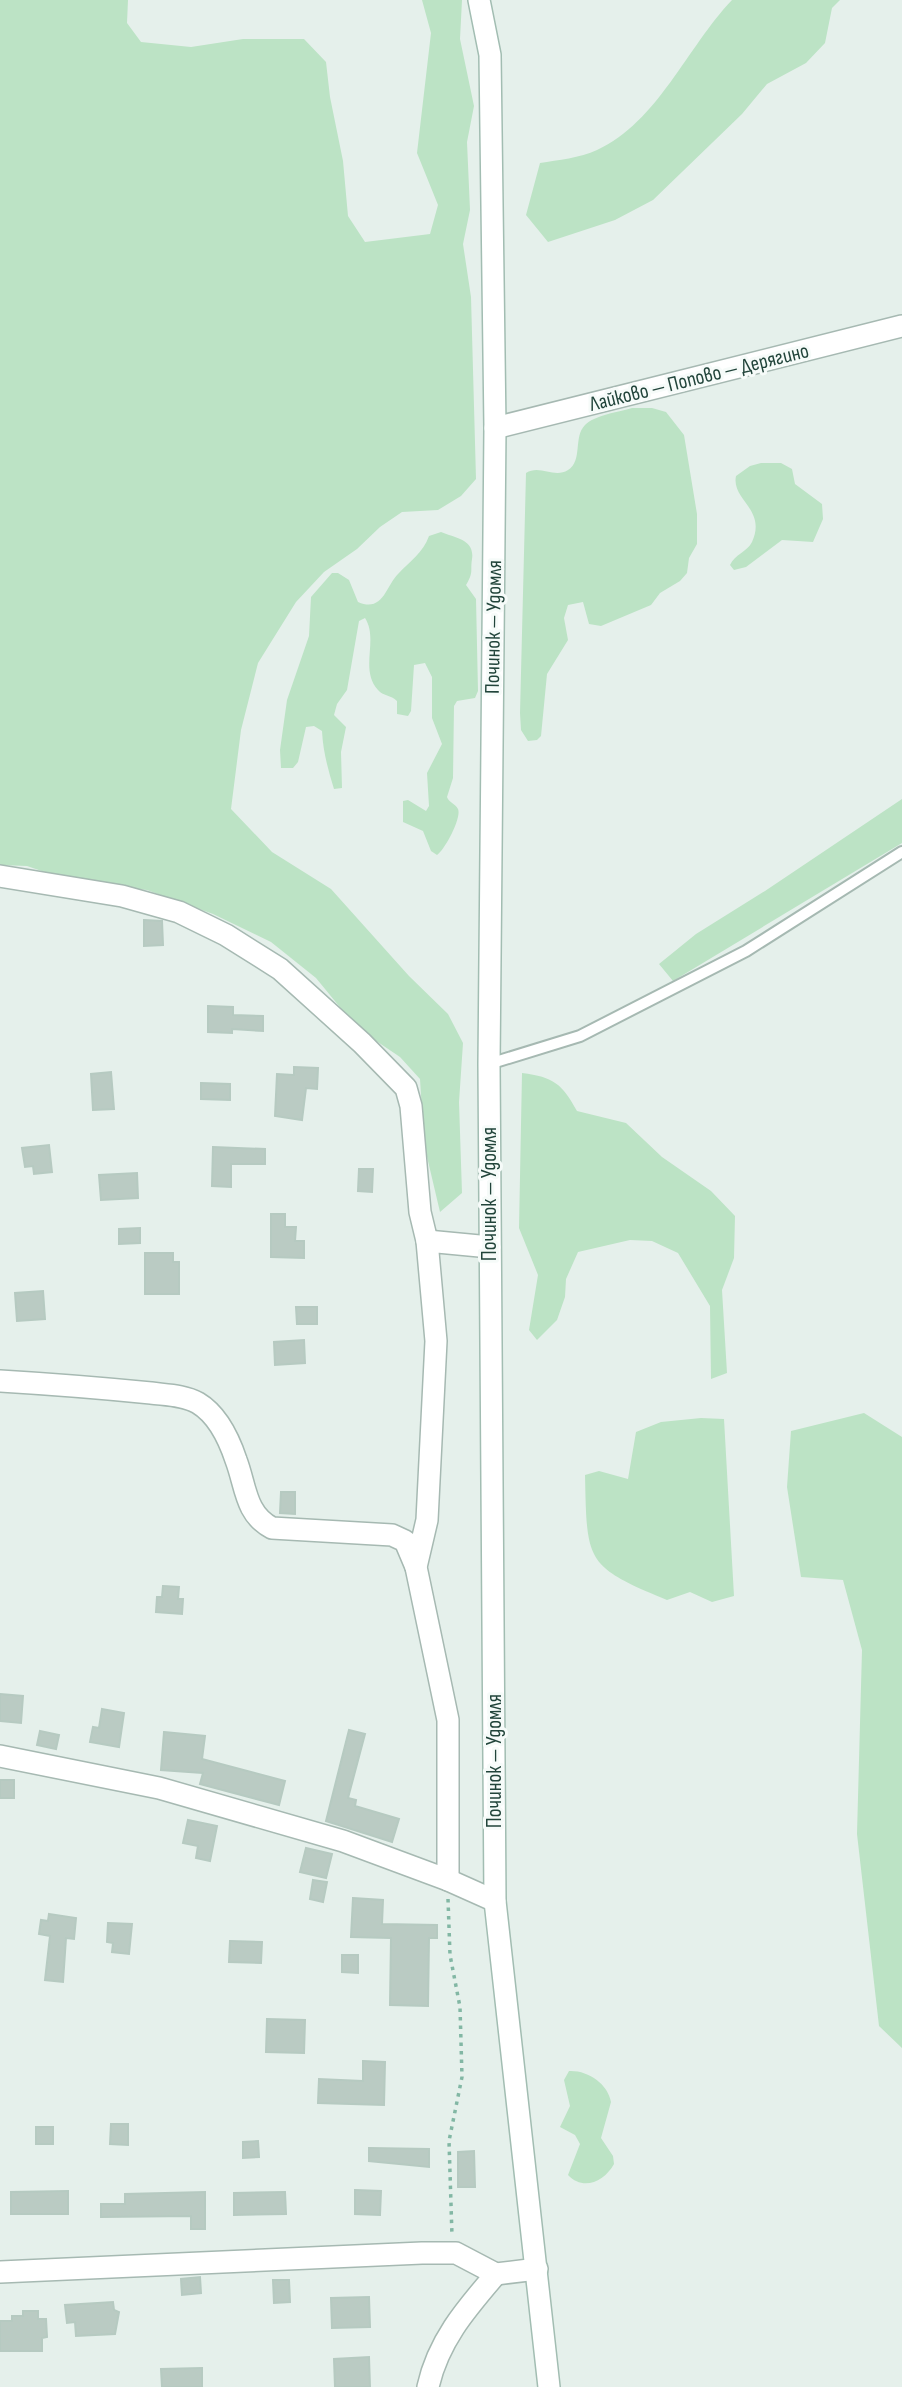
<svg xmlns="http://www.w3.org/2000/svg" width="902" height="2387" font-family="'Sofia Sans Condensed',sans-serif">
  <rect width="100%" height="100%" fill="#e5f0eb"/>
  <!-- green -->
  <g fill="#bce3c5">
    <path d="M0,0H128L127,23L141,42L191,47L243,39H304L326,62L330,97L343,161L348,216L365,242L430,234L438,205L417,153L431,33L422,0H462L460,39L474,106L467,142L470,210L463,244L471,297L476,479L461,496L438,510L402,512L380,527L357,549L324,572L296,602L258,663L241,730L231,809L272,852L331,889L409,976L448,1014L463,1043L459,1102L462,1193L440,1212L424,1144L420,1079L400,1057L357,1028L316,978L271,942L213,914L147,890L74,882L27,866L0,865Z"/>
    <path d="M732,0H840L832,8L825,43L806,63L767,84L742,114L653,200L615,220L548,242L526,215L540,163C558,160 580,158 597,150C658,122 687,47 732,0Z"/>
    <path d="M632,408H652L666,412L684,435L697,514V544L689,558L687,573L680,581L660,593L651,605L601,626L589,624L583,602L568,605L564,618L568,640L547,674L541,736L537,740L528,741L521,730L520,713L526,473C540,464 554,479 568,470C583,461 573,437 585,425C595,415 619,412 632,408Z"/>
    <path d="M761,463H781L792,469L795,484L822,504L823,519L813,542L782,540L746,567L734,570L730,565C735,554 747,552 752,542C767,509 731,500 736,476L750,466Z"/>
    <path d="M441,532C456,538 475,540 472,559C470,572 474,571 466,585L476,599L478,691L475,698L457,701L454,706L453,778L447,797C449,803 455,803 458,809C462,818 444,851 437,855L431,851L423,831L403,822V801L408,800L426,811L429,806L427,773L442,744L432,718V677L425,663L414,665L411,711L408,716L397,714V701C391,695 383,696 378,690C359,669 379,640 365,618L359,621L347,690L337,704L334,715L346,727L341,752L342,788L334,789C328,770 323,751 322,731L314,726L306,727L298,762L293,768H281L280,750L287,700L309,636L311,597L332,573H338L349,580L358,602C383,613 386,586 398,574C410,561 423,553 429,536Z"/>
    <path d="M902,799V843L673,981L659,964L696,934L765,891Z"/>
    <path d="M522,1073C554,1077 562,1084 577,1111L626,1123L662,1157L711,1191L735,1216L734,1258L722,1290L727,1373L711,1379L710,1306L678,1253L652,1241L630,1240L578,1252L566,1279L565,1297L557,1320L537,1340L529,1330L538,1275L519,1228Z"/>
    <path d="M864,1413L902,1437V2048L879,2026L857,1834L862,1650L843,1580L801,1577L787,1487L791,1431Z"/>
    <path d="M701,1418L724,1419L734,1596L712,1602L690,1592L667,1600C585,1566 587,1562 585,1475L599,1471L628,1479L636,1432L661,1422Z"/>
    <path d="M569,2071C588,2070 608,2084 611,2102L601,2138L613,2156L614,2164C604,2182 583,2191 568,2175L580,2144L575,2135L560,2127L570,2106L564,2080Z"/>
  </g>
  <!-- building -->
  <g fill="#bacbc3" stroke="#b6cac1" stroke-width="2">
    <path d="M144,920L162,921L163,945L144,946Z"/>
    <path d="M208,1006L233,1007V1015L263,1016V1031L232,1029V1033L208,1032Z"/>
    <path d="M294,1067L318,1068L317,1089L306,1088L302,1120L275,1116L277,1074L294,1075Z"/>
    <path d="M111,1072L114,1109L93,1110L91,1074Z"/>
    <path d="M201,1083L230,1084V1100L201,1099Z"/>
    <path d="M49,1145L52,1172L34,1174L33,1166L25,1167L22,1148Z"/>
    <path d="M213,1147L265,1149V1164H231V1187L212,1186Z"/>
    <path d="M359,1169H373L372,1192L358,1191Z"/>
    <path d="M137,1173L138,1198L101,1200L99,1175Z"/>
    <path d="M271,1214H285V1227H296L295,1241H304V1258L271,1257Z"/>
    <path d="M140,1228V1243L119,1244V1229Z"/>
    <path d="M145,1253H173V1262H179V1294H145Z"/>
    <path d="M43,1291L45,1319L17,1321L15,1293Z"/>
    <path d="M296,1307H317V1324H297Z"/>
    <path d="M304,1340L305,1363L275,1365L274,1342Z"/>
    <path d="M281,1492H295V1514L280,1513Z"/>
    <path d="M163,1586L179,1587L178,1599H183L182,1614L156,1612L157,1597H162Z"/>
    <path d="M0,1694L23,1696L21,1723L0,1721Z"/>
    <path d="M102,1709L124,1713L119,1747L90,1742L93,1727L99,1728Z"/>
    <path d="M349,1730L365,1734L348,1798L356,1800L355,1806L399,1819L392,1842L326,1821Z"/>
    <path d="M40,1731L59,1735L56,1749L37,1745Z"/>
    <path d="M164,1732L205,1736L202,1759L285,1781L279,1805L200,1784L203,1773L161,1770Z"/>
    <rect x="0" y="1780" width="14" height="18"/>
    <path d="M188,1820L217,1826L210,1861L196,1858L198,1846L183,1843Z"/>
    <path d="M306,1848L332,1854L326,1878L300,1872Z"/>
    <path d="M313,1880L327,1882L323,1902L310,1899Z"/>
    <path d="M353,1898L383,1900L382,1924L437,1925V1938H429L428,2006L390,2005L391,1938L351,1937Z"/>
    <path d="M49,1914L76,1918L74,1939L66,1938L63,1982L45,1980L50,1936L39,1934L41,1920L48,1921Z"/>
    <path d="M108,1923L132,1924L129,1954L112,1952L113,1943L107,1942Z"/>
    <path d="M230,1941L262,1942L261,1963L229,1962Z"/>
    <path d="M342,1955H358V1973L342,1972Z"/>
    <path d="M267,2019L305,2020L304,2053L266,2052Z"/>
    <path d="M363,2061L385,2062L384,2105L318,2103L319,2079L363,2081Z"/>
    <path d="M111,2124H128V2145L110,2144Z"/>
    <rect x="36" y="2127" width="17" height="17"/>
    <path d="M258,2141L259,2157L243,2158V2142Z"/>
    <path d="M369,2148L429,2149V2167L369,2161Z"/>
    <path d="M474,2151L475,2187H458V2152Z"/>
    <path d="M355,2190L381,2191L380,2215L355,2214Z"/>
    <path d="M68,2191V2214H11V2192Z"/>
    <path d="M205,2192V2229H191V2216L101,2217V2204H125V2194Z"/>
    <path d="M285,2192L286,2214L234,2215V2193Z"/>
    <path d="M200,2277L201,2293L182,2295L181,2279Z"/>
    <path d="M273,2280H289L290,2302L274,2303Z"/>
    <path d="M369,2297L370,2327L332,2328L331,2298Z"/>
    <path d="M113,2302L114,2310L119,2312L115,2334L76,2336L75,2322L67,2323L65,2305Z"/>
    <path d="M23,2311H38V2319H46L47,2337L42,2338V2351H0V2321H12V2316H23Z"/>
    <path d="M369,2357L370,2387H335L334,2359Z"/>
    <path d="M202,2368V2387H162L161,2369Z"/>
  </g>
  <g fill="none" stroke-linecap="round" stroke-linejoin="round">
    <!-- lane casing -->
    <g stroke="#a6b9b2" stroke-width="14">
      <path id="lane" d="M489,1064L580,1036L746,951L902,852"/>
    </g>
    <!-- street casing -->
    <g stroke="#a6b9b2" stroke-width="24">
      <g id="street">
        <path d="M495,428L902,326"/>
        <path d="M0,876L122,896L179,912L226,935L280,969L362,1043L406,1088L411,1106L420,1212L427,1241"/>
        <path d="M0,1381C50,1384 100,1388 151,1393C166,1395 184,1395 198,1403C218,1415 229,1439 236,1460C246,1486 245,1514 272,1528L392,1535L405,1541L416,1567"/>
        <path d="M0,1756L159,1788L343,1841L448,1880V1720L416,1567L427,1520L436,1341L427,1241L490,1247"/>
        <path d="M448,1880L495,1901"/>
        <path d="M0,2272L422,2253H456L496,2274L537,2269"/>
        <path d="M428,2387C438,2341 466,2309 496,2274"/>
      </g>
    </g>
    <!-- secondary casing -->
    <g stroke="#a2bdb2" stroke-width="24">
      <path id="secondary" d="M479,0L490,55L495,428L489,1064L495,1901L549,2387"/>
    </g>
    <!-- path -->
    <path stroke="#82b7a4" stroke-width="3.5" stroke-dasharray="3.5 5" stroke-linecap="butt" d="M448,1899L450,1955L460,2007L462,2077L449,2141L452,2236"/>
    <!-- lane -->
    <use href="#lane" stroke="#fff" stroke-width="10"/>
    <!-- street -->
    <use href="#street" stroke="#fff" stroke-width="21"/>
    <!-- secondary -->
    <use href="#secondary" stroke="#fff" stroke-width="21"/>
  </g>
  <g text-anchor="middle" stroke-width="6" stroke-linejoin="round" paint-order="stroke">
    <!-- street labels -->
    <g font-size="21" fill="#21443a" stroke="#f6fbf9">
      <text transform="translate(699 377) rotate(-14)" y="7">Лайково — Попово — Дерягино</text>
      <text transform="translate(493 627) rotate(-89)" y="7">Починок — Удомля</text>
      <text transform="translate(489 1194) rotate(-90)" y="7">Починок — Удомля</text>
      <text transform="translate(494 1761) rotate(-90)" y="7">Починок — Удомля</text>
    </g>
  </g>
</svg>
